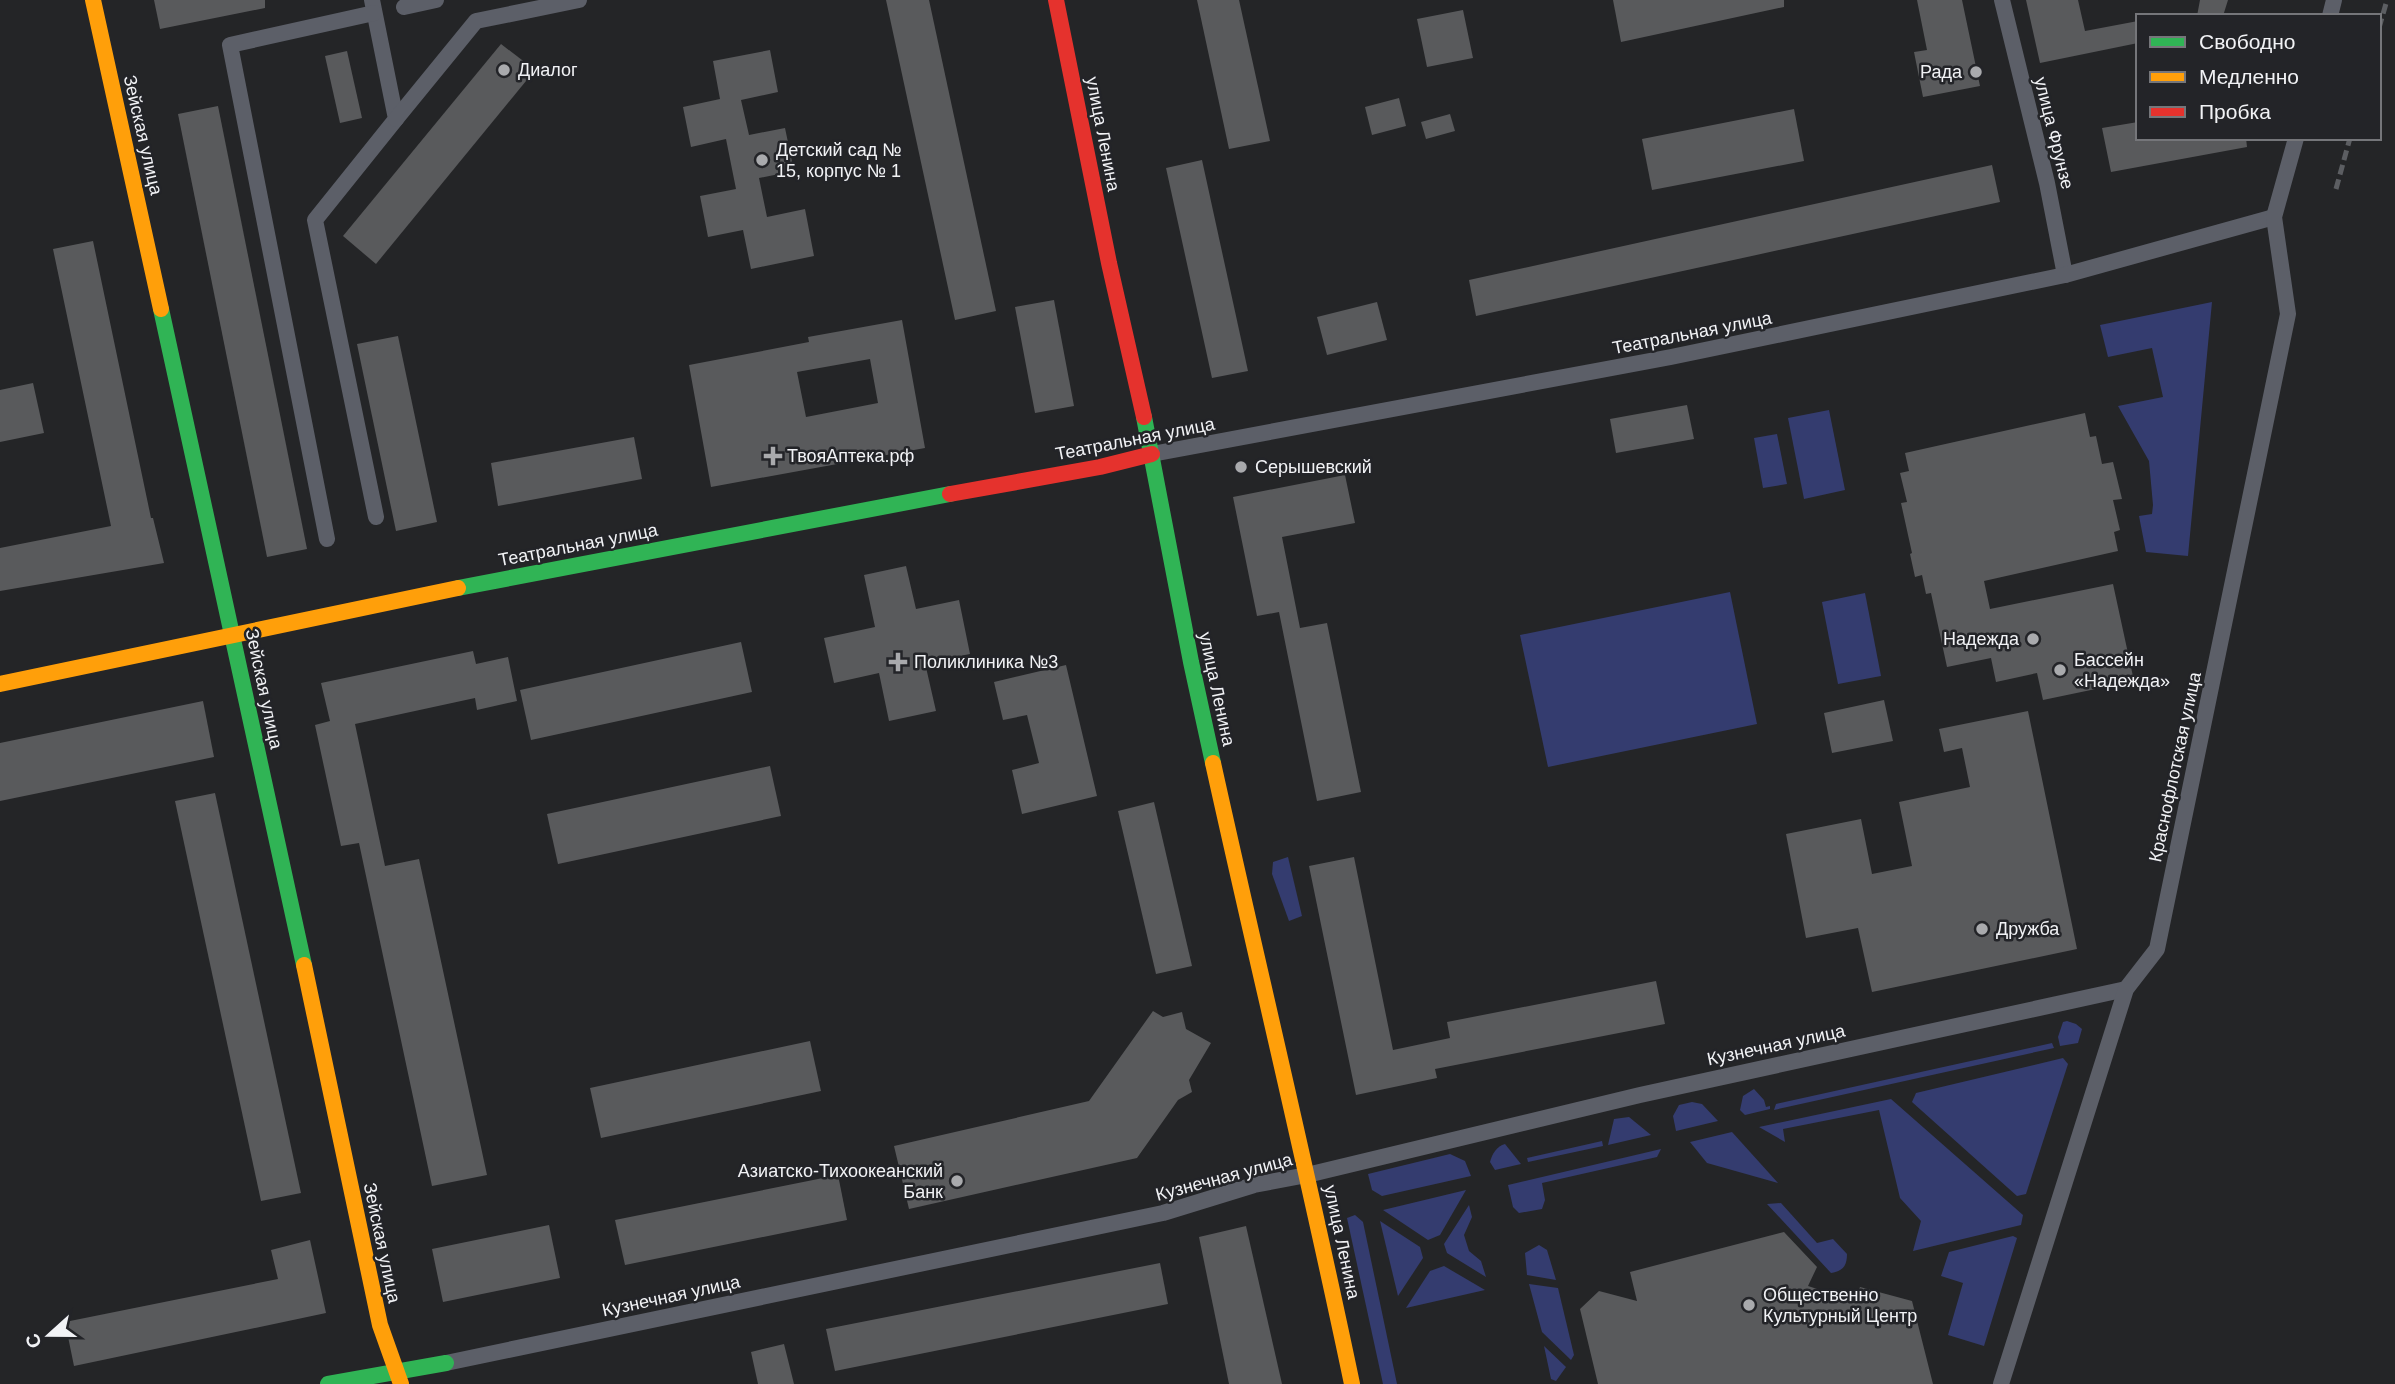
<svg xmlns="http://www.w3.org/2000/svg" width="2395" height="1384" font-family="Helvetica,sans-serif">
  <rect width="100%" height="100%" fill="#242527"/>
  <!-- green -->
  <g fill="#343c6f">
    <path d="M2212,302L2188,556L2146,552L2139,516L2152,514L2153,505L2149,461L2118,406L2163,397L2152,348L2108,357L2100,325Z"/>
    <path d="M1829,410L1845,490L1804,499L1788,418Z"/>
    <path d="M1777,434L1787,484L1763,488L1754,438Z"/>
    <path d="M1730,592L1757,724L1548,767L1520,635Z"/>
    <path d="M1865,593L1881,676L1838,684L1822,602Z"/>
    <path d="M1288,857L1302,916L1289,921L1272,874L1273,862Z"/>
    <path d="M2067,1021L2076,1024L2082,1029L2078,1043L2060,1046L2058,1037L2063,1022Z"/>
    <path d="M2052,1043L2054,1048L1774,1110L1776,1104Z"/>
    <path d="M2063,1058L2068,1064L2026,1194L2017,1196L1912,1102L1916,1093Z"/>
    <path d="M1754,1089L1764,1100L1766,1107L1770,1106V1109L1745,1115L1740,1110L1743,1096Z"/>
    <path d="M1891,1099L2023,1215L2021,1225L1913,1251L1921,1221L1900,1198L1879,1110L1783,1129L1785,1142L1759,1127Z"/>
    <path d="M1692,1102L1702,1104L1718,1121L1676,1131L1673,1116L1679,1105Z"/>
    <path d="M1629,1117L1651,1135L1608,1145L1614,1119Z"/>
    <path d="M1732,1132L1778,1183L1707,1163L1690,1142Z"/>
    <path d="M1602,1141L1603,1146L1528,1162L1527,1158Z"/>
    <path d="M1505,1144L1521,1164L1495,1170L1490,1162C1492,1154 1497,1146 1505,1144Z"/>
    <path d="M1661,1149L1657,1157L1542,1183L1545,1200L1542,1209L1519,1213L1513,1207L1508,1185Z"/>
    <path d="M1450,1154L1465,1161L1471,1176L1382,1196L1372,1190L1368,1174Z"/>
    <path d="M1466,1190L1440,1235L1428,1240L1383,1210Z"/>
    <path d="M1781,1203L1817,1243L1833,1239L1847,1254C1847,1266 1843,1271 1831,1273L1767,1204Z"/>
    <path d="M1469,1205L1472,1217L1464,1235L1469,1251L1481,1261L1486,1277L1447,1253L1444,1244Z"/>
    <path d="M1355,1215L1363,1222L1397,1384H1383L1347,1218Z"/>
    <path d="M1380,1221L1420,1247L1423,1258L1398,1296Z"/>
    <path d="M2013,1236L2017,1238L1984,1346L1948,1335L1963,1283L1941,1276L1949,1252Z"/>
    <path d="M1539,1245L1547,1250L1556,1280L1527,1275L1525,1253Z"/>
    <path d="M1444,1266L1485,1290L1406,1308L1430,1271Z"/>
    <path d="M1529,1284L1558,1288L1574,1355L1571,1360L1542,1332Z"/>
    <path d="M1544,1346L1566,1367L1556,1381L1551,1379Z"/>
  </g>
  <!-- building -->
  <g fill="#595a5c" fill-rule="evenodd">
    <path d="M154,0H265V8L160,29Z"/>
    <path d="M886,0H929L996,311L955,320Z"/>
    <path d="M1197,0H1239L1270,141L1229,149Z"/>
    <path d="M1613,0H1784V7L1621,42Z"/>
    <path d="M1917,0H1962L1980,86L1923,97L1914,52L1927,50Z"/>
    <path d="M2026,0H2078L2085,31L2138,21V43L2040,63Z"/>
    <path d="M2200,0H2228L2223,16H2197Z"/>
    <path d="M1463,10L1473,58L1427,67L1417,19Z"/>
    <path d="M501,44L535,70L376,264L343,236Z"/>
    <path d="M770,50L778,92L741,100L749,135L785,128L794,171L759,178L767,217L805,209L814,256L751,269L743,230L708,237L700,196L736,189L726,139L691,147L683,107L720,99L713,61Z"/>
    <path d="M347,51L362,118L340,123L325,56Z"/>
    <path d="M1399,98L1406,126L1372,135L1365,107Z"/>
    <path d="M218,106L307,549L267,557L178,114Z"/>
    <path d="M1794,109L1804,161L1652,190L1642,139Z"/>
    <path d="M1450,114L1455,131L1426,139L1421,122Z"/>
    <path d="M2138,122V138H2246L2247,147L2111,172L2102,128Z"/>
    <path d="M1202,160L1248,371L1212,378L1166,168Z"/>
    <path d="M1992,165L2000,202L1476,316L1469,280Z"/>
    <path d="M93,241L151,518H153L164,563L0,591V548L111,526L53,249Z"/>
    <path d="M1054,300L1074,406L1035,413L1015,307Z"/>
    <path d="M1377,302L1387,340L1327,355L1317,317Z"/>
    <path d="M902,320L925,448L711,487L689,365L809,342L808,337ZM870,359L878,403L806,417L797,372Z"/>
    <path d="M398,336L437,522L396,531L357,344Z"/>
    <path d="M33,383L44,433L0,442V390Z"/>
    <path d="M1687,405L1694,439L1616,453L1610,419Z"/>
    <path d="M2085,413L2090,437L2096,436L2102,464L2113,462L2122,499L2113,500L2120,530L2114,532L2118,551L1984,581L1990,609L2113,584L2134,681L2043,700L2037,673L1996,682L1991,658L1947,667L1931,593L1926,594L1922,575L1915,577L1910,554L1912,553L1901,503L1907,502L1900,473L1909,471L1905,453Z"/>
    <path d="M634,437L642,479L498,506L491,463Z"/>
    <path d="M1345,475L1355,523L1282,537L1300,628L1327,623L1361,792L1317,801L1279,612L1257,616L1233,497Z"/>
    <path d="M906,566L916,609L959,600L970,654L925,663L936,711L889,721L879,673L834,683L824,638L875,627L864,575Z"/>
    <path d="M741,642L752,692L531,740L520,690Z"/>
    <path d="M473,651L476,664L508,657L517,701L477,710L475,698L355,724L385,866L419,859L487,1175L432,1186L359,843L341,846L315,725L330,721L321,683Z"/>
    <path d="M1066,665L1097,796L1022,814L1012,770L1039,763L1027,715L1003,720L994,682Z"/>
    <path d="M1884,700L1893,741L1832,753L1824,713Z"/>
    <path d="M203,701L214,757L0,801V743Z"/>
    <path d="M2028,711L2077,949L1872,992L1858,928L1806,938L1786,834L1861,819L1872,874L1912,866L1899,802L1970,787L1962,748L1944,752L1939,729Z"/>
    <path d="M770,766L781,816L558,864L547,814Z"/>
    <path d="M215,793L301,1193L261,1201L175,801Z"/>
    <path d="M1154,802L1192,966L1156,974L1118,811Z"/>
    <path d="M1354,857L1393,1050L1450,1038L1447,1022L1656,981L1665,1024L1435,1069L1437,1078L1356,1095L1309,866Z"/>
    <path d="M1153,1011L1163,1017L1182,1012L1186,1029L1211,1043L1189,1080L1192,1092L1178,1100L1137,1158L909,1209L894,1146L1089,1101Z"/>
    <path d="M810,1041L821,1091L601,1138L590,1088Z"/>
    <path d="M838,1175L847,1220L625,1265L615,1220Z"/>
    <path d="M549,1225L560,1278L443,1302L432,1249Z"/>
    <path d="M1246,1226L1282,1384H1229L1199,1237Z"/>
    <path d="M1784,1232L1817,1267L1808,1286L1854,1301L1860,1287L1912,1301L1933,1384H1598L1580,1309L1599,1291L1637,1301L1630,1272Z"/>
    <path d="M310,1240L326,1313L74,1366L65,1322L278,1279L271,1250Z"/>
    <path d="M1160,1263L1168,1304L835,1371L826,1329Z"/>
    <path d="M784,1344L794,1384H758L751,1352Z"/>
  </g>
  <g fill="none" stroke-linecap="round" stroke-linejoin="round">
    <!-- street -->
    <g stroke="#5c5f68" stroke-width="16">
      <path d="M372,0L396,119L315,220L376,517"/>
      <path d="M2002,0L2047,183L2065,275"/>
      <path d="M404,7L436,0"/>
      <path d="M2330,16L2334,0"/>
      <path d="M396,119L476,21L579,0"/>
      <path d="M1152,454L1671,357L2065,275L2274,217"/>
      <path d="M327,539L230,45L374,13"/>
      <path d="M446,1363L1163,1213L1254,1185L1307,1175L1640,1095L2126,989"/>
      <path d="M2001,1384L2126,989L2157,949L2288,314L2274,217L2296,138"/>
    </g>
    <!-- fast -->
    <g stroke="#30b455" stroke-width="16">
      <path d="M161,309L304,965"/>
      <path d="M1144,417L1191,662L1213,763"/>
      <path d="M458,588L950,494"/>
      <path d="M328,1384L446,1363"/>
    </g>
    <!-- slow -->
    <g stroke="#ff9f0a" stroke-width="16">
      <path d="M93,0L161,309"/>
      <path d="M0,684L458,588"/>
      <path d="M1213,763C1259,971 1309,1177 1352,1384"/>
      <path d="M304,965L380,1325L401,1384"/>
    </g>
    <!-- jam -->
    <g stroke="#e5322d" stroke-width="16">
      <path d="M1056,0L1109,263L1144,417"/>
      <path d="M950,494L1100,467L1152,454"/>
    </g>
    <!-- rail -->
    <g stroke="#5c5e62" stroke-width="5" stroke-dasharray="10 5" stroke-linecap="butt">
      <path d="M2379,28L2387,0"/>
      <path d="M2336,189L2350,138"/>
    </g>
  </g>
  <!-- markers -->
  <g fill="#a9aaad" stroke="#232428" stroke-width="2.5">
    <circle cx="504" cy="70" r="7"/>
    <circle cx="1976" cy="72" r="7"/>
    <circle cx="762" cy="160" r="7"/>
    <path d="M769.5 445.5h7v7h7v7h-7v7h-7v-7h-7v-7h7z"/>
    <circle cx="1241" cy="467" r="7"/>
    <circle cx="2033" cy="639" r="7"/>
    <path d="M894.5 651.5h7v7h7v7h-7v7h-7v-7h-7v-7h7z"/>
    <circle cx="2060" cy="670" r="7"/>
    <circle cx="1982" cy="929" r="7"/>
    <circle cx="957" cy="1181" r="7"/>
    <circle cx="1749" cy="1305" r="7"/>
  </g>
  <g text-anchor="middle" stroke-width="5" stroke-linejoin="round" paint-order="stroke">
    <!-- poi labels -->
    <g font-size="18" fill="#f1f2f5" stroke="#232428" text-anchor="start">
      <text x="518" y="76">Диалог</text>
      <text x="1962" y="78" text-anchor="end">Рада</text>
      <text x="776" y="156">Детский сад №<tspan x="776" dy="21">15, корпус № 1</tspan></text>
      <text x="787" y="462">ТвояАптека.рф</text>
      <text x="1255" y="473">Серышевский</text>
      <text x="2019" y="645" text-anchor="end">Надежда</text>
      <text x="2074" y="666">Бассейн<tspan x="2074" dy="21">«Надежда»</tspan></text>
      <text x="914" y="668">Поликлиника №3</text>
      <text x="1996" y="935">Дружба</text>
      <text x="943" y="1177" text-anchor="end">Азиатско-Тихоокеанский<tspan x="943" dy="21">Банк</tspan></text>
      <text x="1763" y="1301">Общественно<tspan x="1763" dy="21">Культурный Центр</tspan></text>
    </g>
    <!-- street labels -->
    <g font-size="18" fill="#f1f2f5" stroke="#232428">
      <text transform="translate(2054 133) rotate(76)" y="6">улица Фрунзе</text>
      <text transform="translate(1103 134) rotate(79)" y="6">улица Ленина</text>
      <text transform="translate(143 135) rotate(77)" y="6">Зейская улица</text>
      <text transform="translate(1692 333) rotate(-11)" y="6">Театральная улица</text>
      <text transform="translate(1135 439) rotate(-11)" y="6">Театральная улица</text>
      <text transform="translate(578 545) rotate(-11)" y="6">Театральная улица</text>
      <text transform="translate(264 689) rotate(78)" y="6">Зейская улица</text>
      <text transform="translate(1217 689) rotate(78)" y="6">улица Ленина</text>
      <text transform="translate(2175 767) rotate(-78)" y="6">Краснофлотская улица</text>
      <text transform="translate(1776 1045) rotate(-12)" y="6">Кузнечная улица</text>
      <text transform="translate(1224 1177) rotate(-15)" y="6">Кузнечная улица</text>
      <text transform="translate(1342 1242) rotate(78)" y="6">улица Ленина</text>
      <text transform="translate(382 1243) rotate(78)" y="6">Зейская улица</text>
      <text transform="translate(671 1296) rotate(-12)" y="6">Кузнечная улица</text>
    </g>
  </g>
  <!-- legend -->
  <rect x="2136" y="14" width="245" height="126" fill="#232428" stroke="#75767a" stroke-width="2"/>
  <rect x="2150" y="37" width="35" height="10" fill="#30b455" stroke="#75767a" stroke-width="2"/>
  <text x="2199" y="49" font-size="21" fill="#f1f2f5">Свободно</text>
  <rect x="2150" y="72" width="35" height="10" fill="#ff9f0a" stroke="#75767a" stroke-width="2"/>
  <text x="2199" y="84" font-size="21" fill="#f1f2f5">Медленно</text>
  <rect x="2150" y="107" width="35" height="10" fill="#e5322d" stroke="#75767a" stroke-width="2"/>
  <text x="2199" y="119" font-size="21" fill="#f1f2f5">Пробка</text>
  <!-- north arrow -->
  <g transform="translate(49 1335) rotate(249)" stroke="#232428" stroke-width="5" paint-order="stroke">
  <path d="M0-5L12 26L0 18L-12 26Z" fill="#f1f2f5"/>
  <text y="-10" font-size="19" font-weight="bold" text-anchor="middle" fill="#f1f2f5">С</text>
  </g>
</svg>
